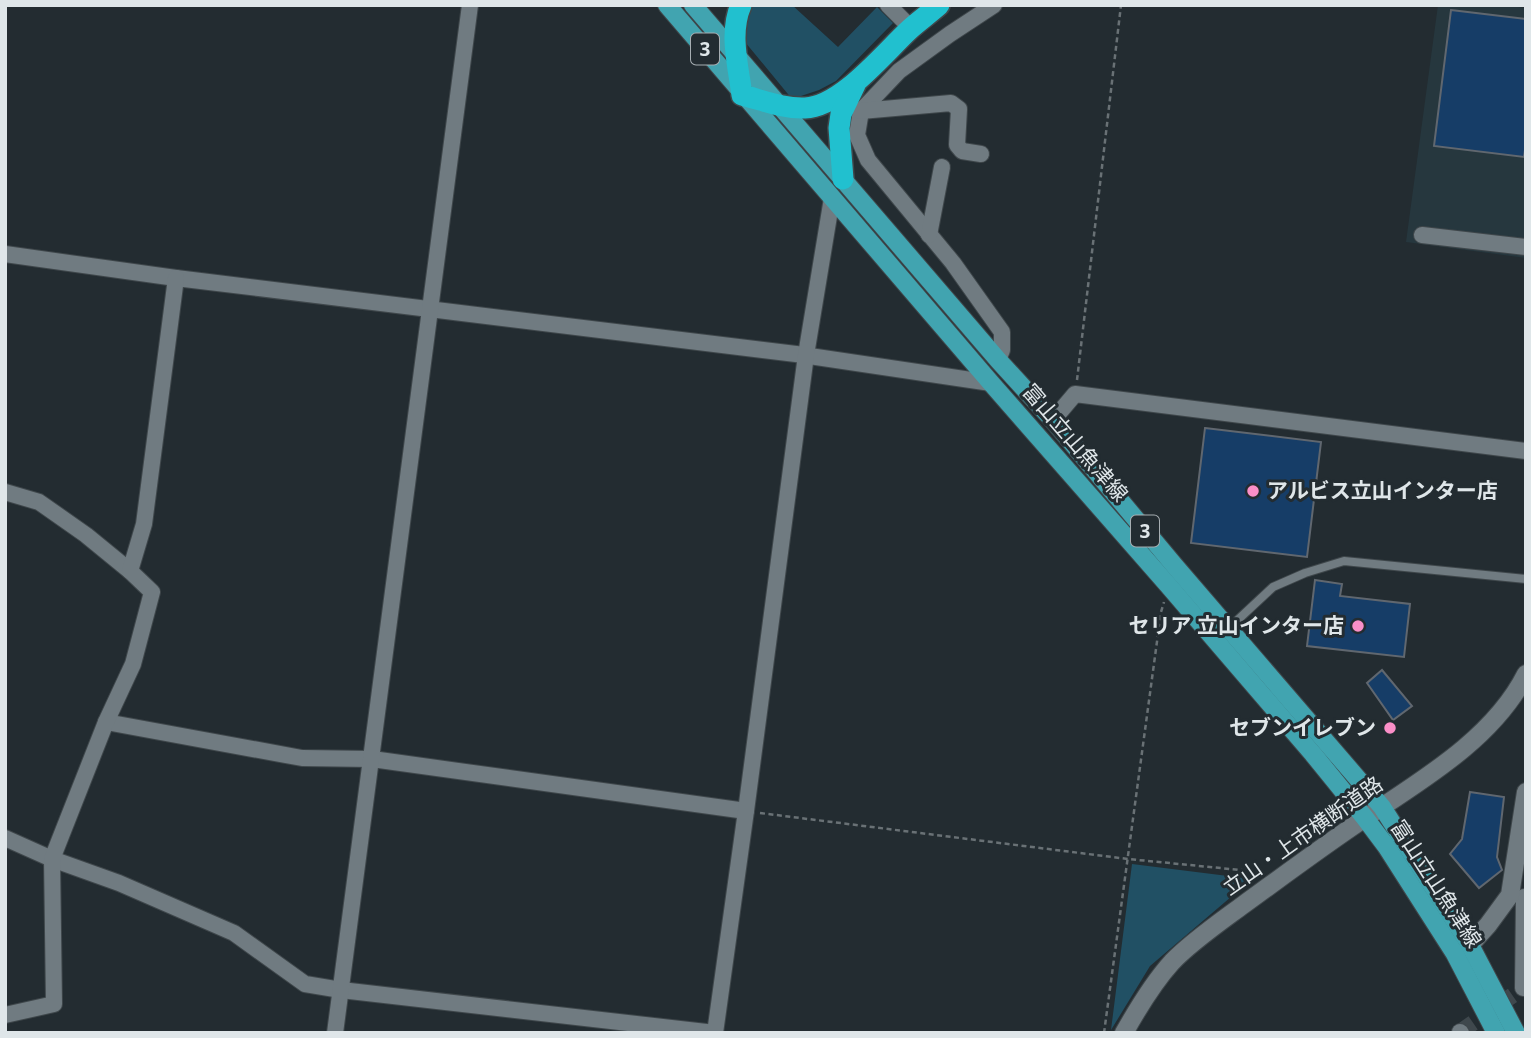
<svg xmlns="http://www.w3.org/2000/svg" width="1531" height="1038" font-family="'Open Sans','Noto Sans JP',sans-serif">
  <rect width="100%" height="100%" fill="#232c31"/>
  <!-- built -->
  <path fill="#26373e" d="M1438,5H1504L1526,8V258L1406,242Z"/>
  <!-- green -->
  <g fill="#215064">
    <path d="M748,5H792L838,47L877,7L893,23L836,81L819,90L792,99L745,42L741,16Z"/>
    <path d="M1132,864L1252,879L1150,966L1111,1030Z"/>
  </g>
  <!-- building -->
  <g fill="#163d67" stroke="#60676f" stroke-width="2">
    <path d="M1451,10L1526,19V143L1524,157L1434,146Z"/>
    <path d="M1205,428L1321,442L1307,557L1191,543Z"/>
    <path d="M1315,580L1342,584L1340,596L1410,604L1404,657L1307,646Z"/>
    <path d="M1382,670L1412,706L1393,720L1367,683Z"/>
    <path d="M1470,792L1504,797L1497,857L1502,870L1479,888L1450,854L1462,839Z"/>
  </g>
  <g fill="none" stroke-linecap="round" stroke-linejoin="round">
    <!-- street-tunnel -->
    <path stroke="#3f484d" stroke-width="16" stroke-dasharray="16 8" stroke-linecap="butt" d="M1460,1032L1523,988"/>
    <!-- lane casing -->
    <g stroke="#3f474b" stroke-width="10">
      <path id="lane" d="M1229,628L1273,587L1305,573L1344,561L1526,579"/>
    </g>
    <!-- street casing -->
    <g stroke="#3f474b" stroke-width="18">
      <g id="street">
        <path d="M888,5L911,28"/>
        <path d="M994,5L950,34L899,71L861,111L857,135L868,160L953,263L1002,332V350L998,360"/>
        <path d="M861,111L951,103L959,109L957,145L962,151L981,154"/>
        <path d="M929,235L942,167"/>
        <path d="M1422,235L1526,247"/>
        <path d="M5,254L176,278L796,354L991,383"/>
        <path d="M1053,420L1075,394L1526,451"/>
        <path d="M5,492L39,502L86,535L130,571"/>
        <path d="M106,722L302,758L372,759L746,811"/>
        <path d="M5,838L52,859L119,883L234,933L305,984L341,990L715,1033"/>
        <path d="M1523,988L1524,897"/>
        <path d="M5,1015L54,1004L52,859L106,722L133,664L152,592L130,571L144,524L176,278"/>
        <path d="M1460,1032L1461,1033"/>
        <path d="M335,1033L470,5"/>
        <path d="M715,1033L746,811L806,355L832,198"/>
      </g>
    </g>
    <!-- secondary casing -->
    <g stroke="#3f474b" stroke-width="20">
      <g id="secondary">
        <path d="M1470,945L1488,925L1510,895L1526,792"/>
        <path d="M1124,1033C1138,1008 1153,983 1172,962C1191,942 1220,922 1243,905C1283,876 1323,846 1365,818C1422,780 1494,738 1526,674"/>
      </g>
    </g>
    <!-- primary casing -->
    <g stroke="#3f474b" stroke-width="20">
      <g id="primary">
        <path d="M667,5L991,383L1168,585L1313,754L1365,818L1386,846L1455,954L1496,1033"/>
        <path d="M693,5L998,360L1053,420L1174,565L1382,807L1470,945L1516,1033"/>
      </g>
    </g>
    <!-- highway casing -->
    <g stroke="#3f474b" stroke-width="24">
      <g id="highway">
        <path d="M741,5C729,33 738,65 742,95C762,100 784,109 805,108C841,107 884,53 910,29C919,21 930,13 939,5"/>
        <path d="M843,179L839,128L841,114L855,85"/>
      </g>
    </g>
    <!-- path -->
    <g stroke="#697175" stroke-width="2.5" stroke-dasharray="5 3.5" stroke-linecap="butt">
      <path d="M1077,380L1121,5"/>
      <path d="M760,813L1128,859L1261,872"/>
      <path d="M1104,1033L1161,612L1164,602"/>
    </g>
    <!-- lane -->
    <use href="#lane" stroke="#707b81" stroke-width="8"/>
    <!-- street -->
    <use href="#street" stroke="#707b81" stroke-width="16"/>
    <!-- secondary -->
    <use href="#secondary" stroke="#707b81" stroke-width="18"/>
    <!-- primary -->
    <use href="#primary" stroke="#41a4b0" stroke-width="18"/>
    <!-- highway -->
    <use href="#highway" stroke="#21c0cf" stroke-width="21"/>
  </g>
  <!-- markers -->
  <g fill="#fa8fc8" stroke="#232c31" stroke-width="2.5">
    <circle cx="1253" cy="491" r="7"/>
    <circle cx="1358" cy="626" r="7"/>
    <circle cx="1390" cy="728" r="7"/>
  </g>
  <g text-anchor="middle" stroke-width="6" stroke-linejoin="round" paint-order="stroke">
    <!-- shield labels -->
    <g fill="#232c31" stroke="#a7aeb2" stroke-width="2">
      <rect x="691" y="33.5" width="28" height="31" rx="5"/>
      <rect x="1131" y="515.5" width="28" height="31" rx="5"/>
    </g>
    <g font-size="19" font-weight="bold" fill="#dfe6e9">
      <text x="705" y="56">3</text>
      <text x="1145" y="538">3</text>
    </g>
    <!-- street labels -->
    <g font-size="21" fill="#dfe6e9" stroke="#232c31">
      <text transform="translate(1075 443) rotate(49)" y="7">富山立山魚津線</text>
      <text transform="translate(1303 836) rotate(-35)" y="7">立山・上市横断道路</text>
      <text transform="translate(1436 884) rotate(57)" y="7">富山立山魚津線</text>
    </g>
    <!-- poi labels -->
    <g font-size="21" font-weight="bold" fill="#dfe6e9" stroke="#232c31" text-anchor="end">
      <text x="1267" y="498" text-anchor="start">アルビス立山インター店</text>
      <text x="1344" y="633">セリア 立山インター店</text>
      <text x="1376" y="735">セブンイレブン</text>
    </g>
  </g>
  <!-- border -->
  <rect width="1531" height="1038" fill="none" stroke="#dfe6e9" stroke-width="14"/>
</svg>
